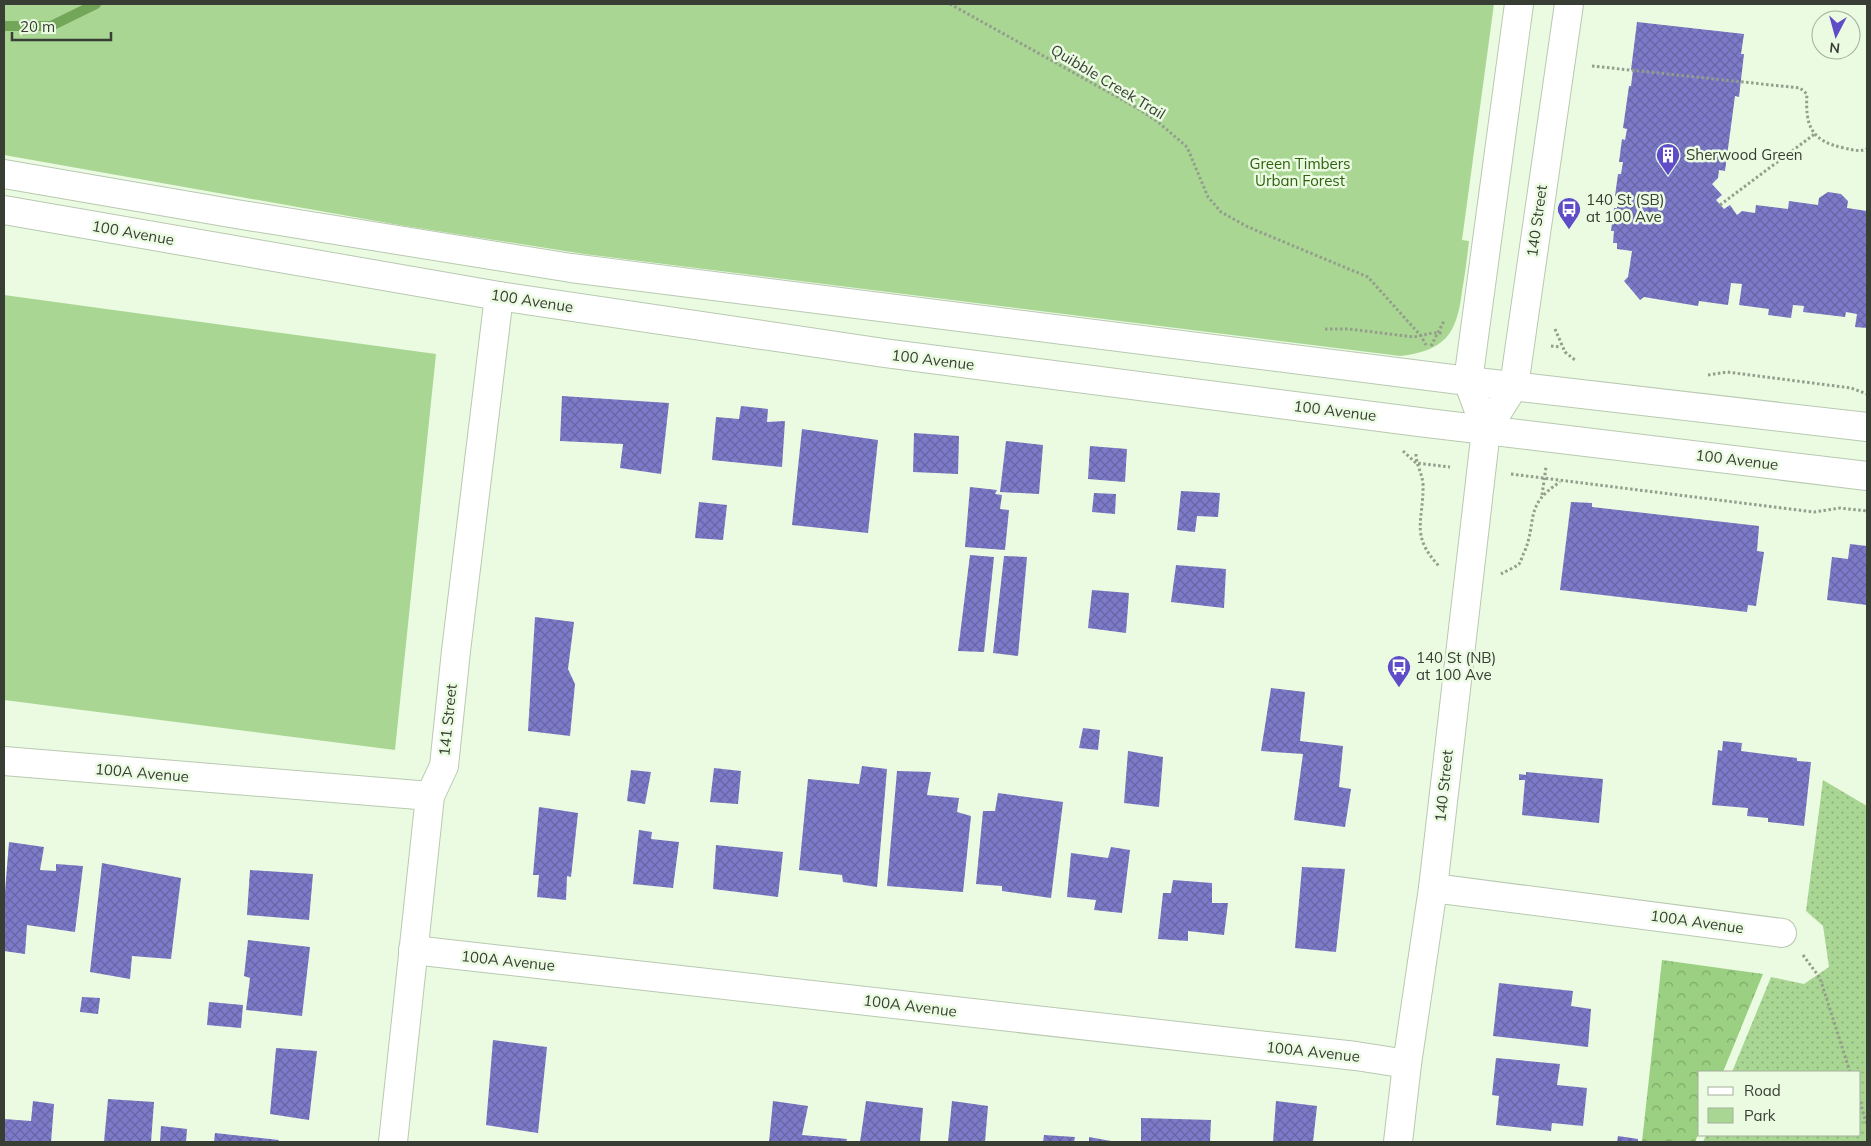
<svg xmlns="http://www.w3.org/2000/svg" width="1871" height="1146" font-family="Mulish,sans-serif">
  <defs>
    <pattern id="grass-dots" width="8" height="8" patternUnits="userSpaceOnUse" patternTransform="scale(1.25)"><rect width="8" height="8" fill="#aad694"/><path d="M2 2h.1M6 6h.1" fill="none" stroke="#8baf7a" stroke-width="1.8" stroke-linecap="round"/></pattern>
    <pattern id="forest-crowns" width="20" height="18" patternUnits="userSpaceOnUse" patternTransform="scale(1.25)"><rect width="20" height="18" fill="#9bcf81"/><path d="M2 6a3 3 0 1 1 6 0M12 15a3 3 0 1 1 6 0" fill="none" stroke="#7fa96a"/></pattern>
    <pattern id="building-cross-hatch" width="8" height="8" patternUnits="userSpaceOnUse" patternTransform="scale(1.25)"><rect width="8" height="8" fill="#7d7ac9"/><path d="M0 0l8 8M0 8l8-8" fill="none" stroke="#6765a4"/></pattern>
  </defs>
  <rect width="100%" height="100%" fill="#eafbe2"/>
  <!-- grass -->
  <path fill="url(#grass-dots)" d="M1823,780L1867,806V1142H1703L1706,1135H1860V1072H1732L1771,977L1804,984L1829,967L1823,926L1806,911Z"/>
  <!-- forest -->
  <path fill="url(#forest-crowns)" d="M1662,960L1763,974L1723,1072H1700V1130L1695,1142H1642Z"/>
  <!-- green -->
  <g fill="#aad694">
    <path d="M4,4H1494L1462,240L1469,241C1467,258 1465,275 1462,291C1457,334 1445,351 1400,356L584,254L399,225L4,155Z"/>
    <path d="M4,295L436,354L395,750L4,700Z"/>
  </g>
  <g fill="none" stroke-linecap="round" stroke-linejoin="round">
    <!-- stream -->
    <path stroke="#74a65a" stroke-width="10" d="M4,26H51L96,4"/>
  </g>
  <!-- building -->
  <g fill="url(#building-cross-hatch)">
    <path d="M1637,22L1744,34L1741,54H1744L1739,97L1735,96L1725,171L1719,170L1718,178L1712,184L1722,195L1716,200L1724,209L1730,205L1737,215L1742,211L1755,213L1756,205L1788,209L1789,201L1818,205L1819,198L1828,192L1841,194L1848,201L1847,208L1867,211V328L1855,327L1857,314L1846,312L1845,317L1803,312L1804,306L1793,305L1791,318L1768,315L1769,309L1739,305L1742,284L1731,283L1728,305L1699,301L1698,306L1644,297L1640,300L1624,281L1628,277L1632,251L1617,249V243H1613L1614,231H1611L1614,208H1617L1618,197L1615,196L1618,174H1621L1623,162H1619L1622,139L1625,140L1627,129L1623,128L1629,86H1631L1633,70H1631Z"/>
    <path d="M562,396L669,403L661,474L620,468L623,444L560,441Z"/>
    <path d="M741,406L768,409L767,422L785,421L782,467L712,460L716,417L739,419Z"/>
    <path d="M802,429L878,440L868,533L792,525Z"/>
    <path d="M914,433L959,436L958,474L913,472Z"/>
    <path d="M1006,441L1043,445L1039,494L1000,492Z"/>
    <path d="M1090,446L1127,449L1125,482L1088,479Z"/>
    <path d="M970,487L997,490L995,494L1002,495L1000,509L1009,510L1005,550L965,547Z"/>
    <path d="M1181,491L1220,493L1218,517L1197,516L1195,532L1177,530Z"/>
    <path d="M1094,493L1116,494L1115,514L1092,512Z"/>
    <path d="M699,502L727,505L723,540L695,538Z"/>
    <path d="M1571,502L1592,503V507L1759,526L1757,551L1764,552L1756,606L1748,605L1747,612L1560,590Z"/>
    <path d="M1850,544L1867,546V605L1827,600L1832,557L1848,559Z"/>
    <path d="M970,555L994,557L984,652L958,651Z"/>
    <path d="M1004,556L1027,557L1018,656L993,653Z"/>
    <path d="M1176,565L1226,569L1224,608L1171,602Z"/>
    <path d="M1092,590L1129,593L1126,633L1088,628Z"/>
    <path d="M535,617L574,622L568,669L575,684L570,736L528,731Z"/>
    <path d="M1271,688L1305,692L1300,741L1343,746L1339,787L1351,789L1345,827L1294,820L1303,754L1261,751Z"/>
    <path d="M1083,728L1100,730L1098,750L1079,748Z"/>
    <path d="M1723,741L1742,743L1741,751L1797,758V761L1811,762L1804,826L1768,822V818L1747,816L1748,808L1712,805L1718,750L1722,751Z"/>
    <path d="M1128,751L1163,757L1159,807L1124,803Z"/>
    <path d="M862,766L887,769L877,887L843,882L842,875L799,870L808,779L859,784Z"/>
    <path d="M714,768L741,771L738,804L710,802Z"/>
    <path d="M631,770L651,772L645,804L627,801Z"/>
    <path d="M897,771L931,772L927,795L959,798L957,812L971,816L963,892L887,886Z"/>
    <path d="M1526,772L1603,779L1599,823L1522,815L1525,780H1519V774L1526,775Z"/>
    <path d="M998,793L1063,802L1051,898L1002,891V886L976,884L983,811H995Z"/>
    <path d="M539,807L578,813L571,877L567,876L566,900L537,897L539,875H533Z"/>
    <path d="M639,830L652,832L651,839L679,842L673,888L633,884Z"/>
    <path d="M9,842L44,847L40,870L56,871V864L83,866L75,932L27,925L25,954L4,951V904Z"/>
    <path d="M716,845L783,852L778,897L713,889Z"/>
    <path d="M1111,847L1130,850L1122,913L1094,910L1096,900L1067,897L1071,853L1108,858Z"/>
    <path d="M102,863L181,878L171,959L132,956L130,979L90,972Z"/>
    <path d="M1302,867L1345,869L1336,952L1295,948Z"/>
    <path d="M250,870L313,874L309,920L247,915Z"/>
    <path d="M1173,880L1212,883V903H1228L1224,935L1188,931V941L1158,939L1163,893H1171Z"/>
    <path d="M248,940L310,947L302,1016L246,1010L250,978L244,976Z"/>
    <path d="M1499,983L1573,991L1571,1006L1591,1009L1588,1047L1493,1036Z"/>
    <path d="M82,997L100,998L98,1014L80,1012Z"/>
    <path d="M209,1002L243,1005L241,1028L207,1025Z"/>
    <path d="M493,1040L547,1047L538,1133L486,1125Z"/>
    <path d="M276,1048L317,1051L309,1120L270,1114Z"/>
    <path d="M1496,1058L1560,1064L1557,1085L1587,1088L1583,1126L1552,1123L1551,1131L1496,1125L1499,1096L1492,1095Z"/>
    <path d="M108,1099L154,1102L151,1142H104Z"/>
    <path d="M33,1101L54,1104L51,1142H4V1119L31,1121Z"/>
    <path d="M773,1101L808,1106L802,1135L847,1139L846,1142H769Z"/>
    <path d="M866,1101L923,1108L920,1142H860Z"/>
    <path d="M952,1101L988,1106L985,1142H948Z"/>
    <path d="M1276,1101L1317,1106L1313,1142H1273Z"/>
    <path d="M1141,1118L1211,1120L1210,1142H1141Z"/>
    <path d="M161,1126L187,1129L186,1142H160Z"/>
    <path d="M215,1133L279,1140L278,1142H214Z"/>
    <path d="M1044,1135L1075,1137L1074,1142H1043Z"/>
    <path d="M1618,1136L1638,1139V1142H1617Z"/>
    <path d="M1089,1137L1111,1141V1142H1089Z"/>
  </g>
  <g fill="none" stroke-linecap="round" stroke-linejoin="round">
    <!-- street casing -->
    <g stroke="#b9c9b1" stroke-width="30">
      <g id="street">
        <path d="M4,761L430,796"/>
        <path d="M1433,888L1782,933"/>
        <path d="M413,950L1356,1056L1407,1064"/>
        <path d="M393,1142L430,796L444,766L456,651L499,296"/>
      </g>
    </g>
    <!-- secondary casing -->
    <g stroke="#b9c9b1" stroke-width="30">
      <g id="secondary">
        <path d="M4,174L236,214L571,268L1468,381L1867,427"/>
        <path d="M4,210L499,296L884,353L1419,422L1867,476"/>
        <path d="M1486,430L1468,381L1519,4"/>
        <path d="M1398,1142L1407,1064L1433,888L1486,430L1514,386L1569,4"/>
      </g>
    </g>
    <!-- path -->
    <g stroke="#939e8d" stroke-width="3" stroke-dasharray="2.5 2.5" stroke-linecap="butt">
      <path d="M950,4L1137,108L1158,122L1187,147L1208,197L1221,212L1248,227L1368,277L1421,336L1426,345"/>
      <path d="M1592,66L1800,88L1807,94C1805,126 1811,141 1844,148C1853,150 1859,152 1867,149"/>
      <path d="M1720,205L1816,133"/>
      <path d="M1325,329H1349L1414,337L1432,333H1443"/>
      <path d="M1555,329L1565,352L1575,360"/>
      <path d="M1431,346L1444,321"/>
      <path d="M1551,346L1561,347"/>
      <path d="M1708,375L1727,372L1851,388L1867,394"/>
      <path d="M1403,451L1416,463L1450,467"/>
      <path d="M1416,454C1416,464 1422,473 1423,484C1424,521 1409,535 1440,567"/>
      <path d="M1511,474L1814,512L1840,508L1867,511"/>
      <path d="M1542,495L1546,467"/>
      <path d="M1501,574C1506,571 1514,568 1519,564C1521,562 1522,556 1524,553C1538,520 1523,506 1560,482"/>
      <path d="M1803,955L1820,978L1850,1072"/>
      <path d="M1860,1102L1867,1125"/>
    </g>
    <!-- street -->
    <use href="#street" stroke="#fff" stroke-width="28"/>
    <!-- secondary -->
    <use href="#secondary" stroke="#fff" stroke-width="28"/>
  </g>
  <!-- icons -->
  <defs>
    <g id="building-pin" transform="scale(1.25)"><path d="M0 17L-7.5 6A9.5 9.5 0 1 1 7.5 6Z" fill="#5e4dc6" stroke="#eafbe2"/><path d="M-4-6H4V6H1V3H-1V6H-4ZM-2.5-4.3h1.7v1.8h-1.7ZM.8-4.3h1.7v1.8H.8ZM-2.5-1h1.7V.8h-1.7ZM.8-1h1.7V.8H.8Z" fill="#fff"/></g>
    <g id="bus-pin" transform="scale(1.25)"><path d="M0 17L-7.5 6A9.5 9.5 0 1 1 7.5 6Z" fill="#5e4dc6" stroke="#eafbe2"/><path d="M-5-6H5V4H4V6H2V4H-2V6H-4V4H-5ZM-3.5-4V0h7V-4ZM-3.5 1.2v1.5H-2V1.2ZM2 1.2v1.5H3.5V1.2Z" fill="#fff"/></g>
  </defs>
  <g fill-rule="evenodd">
    <use href="#building-pin" x="1668" y="155"/>
    <use href="#bus-pin" x="1569" y="209"/>
    <use href="#bus-pin" x="1399" y="667"/>
  </g>
  <g text-anchor="middle" stroke-width="5" stroke-linejoin="round" paint-order="stroke">
    <!-- street labels -->
    <g font-size="15" fill="#383e34" stroke="#eafbe2">
      <text transform="translate(1108 82) rotate(31)" y="5">Quibble Creek Trail</text>
      <text transform="translate(1537 221) rotate(-82)" y="5">140 Street</text>
      <text transform="translate(133 233) rotate(10)" y="5">100 Avenue</text>
      <text transform="translate(532 301) rotate(9)" y="5">100 Avenue</text>
      <text transform="translate(933 360) rotate(7)" y="5">100 Avenue</text>
      <text transform="translate(1335 411) rotate(7)" y="5">100 Avenue</text>
      <text transform="translate(1737 460) rotate(7)" y="5">100 Avenue</text>
      <text transform="translate(448 720) rotate(-84)" y="5">141 Street</text>
      <text transform="translate(142 773) rotate(5)" y="5">100A Avenue</text>
      <text transform="translate(1444 786) rotate(-84)" y="5">140 Street</text>
      <text transform="translate(1697 922) rotate(8)" y="5">100A Avenue</text>
      <text transform="translate(508 961) rotate(6)" y="5">100A Avenue</text>
      <text transform="translate(910 1006) rotate(7)" y="5">100A Avenue</text>
      <text transform="translate(1313 1052) rotate(6)" y="5">100A Avenue</text>
    </g>
    <!-- poi labels -->
    <g font-size="15" fill="#383e34" stroke="#eafbe2" text-anchor="start">
      <text x="1686" y="160">Sherwood Green</text>
      <text x="1586" y="205">140 St (SB)<tspan x="1586" dy="17">at 100 Ave</tspan></text>
      <text x="1416" y="663">140 St (NB)<tspan x="1416" dy="17">at 100 Ave</tspan></text>
    </g>
    <!-- park labels -->
    <g font-size="15" fill="#316011" stroke="#eafbe2">
      <text x="1300" y="169">Green Timbers<tspan x="1300" dy="17">Urban Forest</tspan></text>
    </g>
  </g>
  <!-- border -->
  <rect width="1871" height="1146" fill="none" stroke="#383e34" stroke-width="10"/>
  <!-- legend -->
  <rect x="1698" y="1071" width="162" height="65" fill="#eafbe2" stroke="#a3af9c"/>
  <rect x="1708" y="1087" width="25" height="8" fill="#ffffff" stroke="#a3af9c"/>
  <text x="1744" y="1096" font-size="15" fill="#383e34">Road</text>
  <rect x="1708" y="1108" width="25" height="15" fill="#aad694" stroke="#a3af9c"/>
  <text x="1744" y="1121" font-size="15" fill="#383e34">Park</text>
  <!-- north arrow -->
  <g transform="translate(1836 35) rotate(186)"><circle r="24" fill="#eafbe2" stroke="#a3af9c"/>
  <path d="M0-4L9 19L0 12L-9 19Z" fill="#5e4dc6"/>
  <text y="-8" font-size="14" font-weight="bold" text-anchor="middle" fill="#383e34">N</text>
  </g>
  <!-- scale -->
  <path d="M12 32v8h99v-8" fill="none" stroke="#383e34" stroke-width="2.5"/>
  <text x="20" y="32" font-size="15" fill="#383e34" stroke="#eafbe2" stroke-width="4" paint-order="stroke">20 m</text>
</svg>
